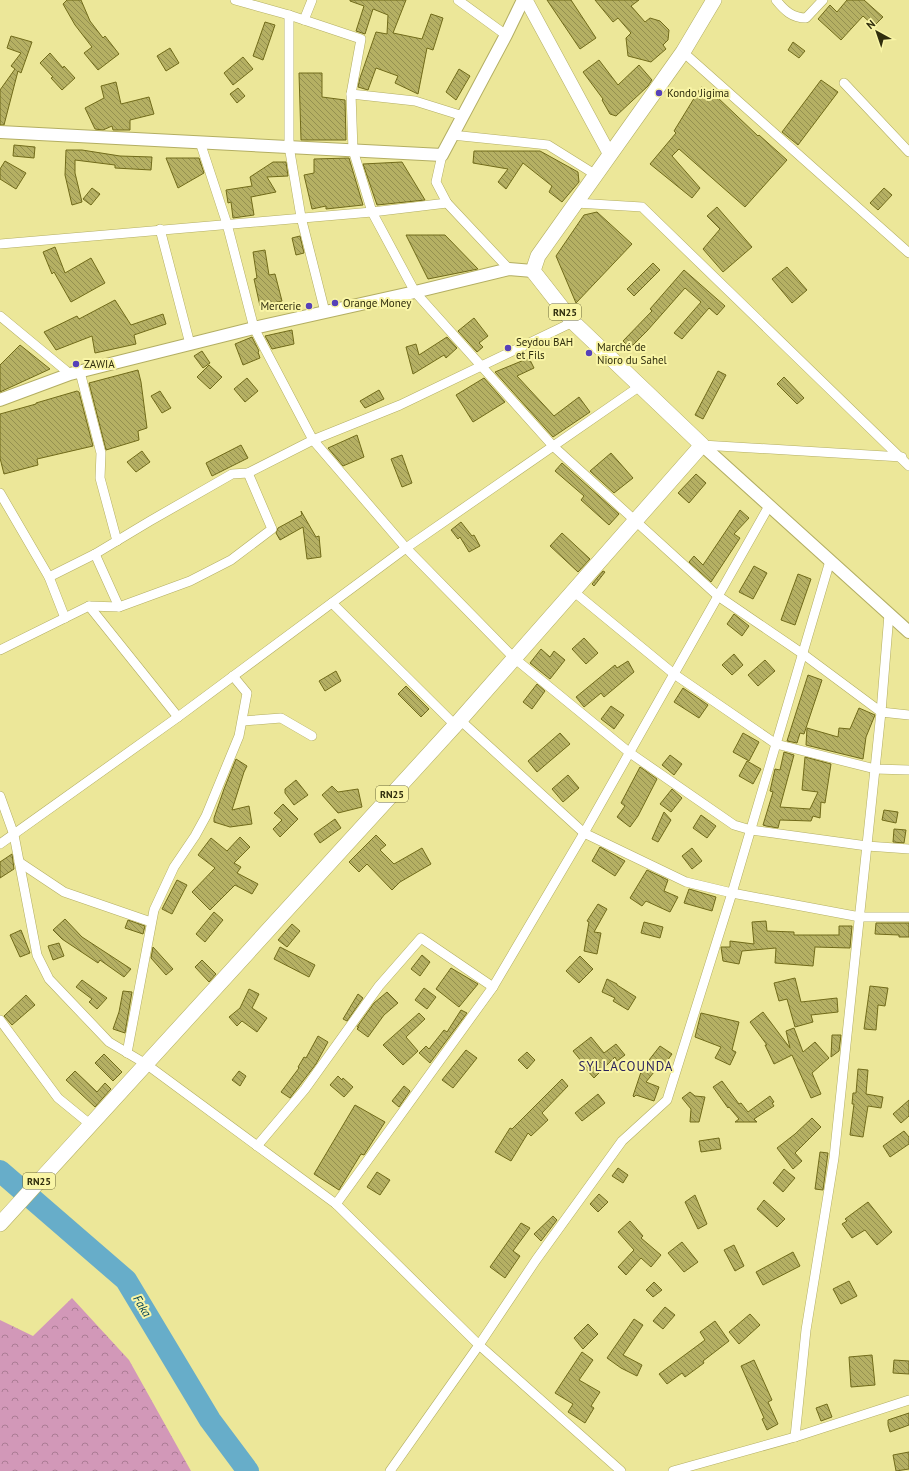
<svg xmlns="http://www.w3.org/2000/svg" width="909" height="1471" font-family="'PT Sans',sans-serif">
  <defs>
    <pattern id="forest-crowns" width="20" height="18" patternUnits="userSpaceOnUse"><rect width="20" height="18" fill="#d298b8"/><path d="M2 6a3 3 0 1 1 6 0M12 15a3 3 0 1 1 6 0" fill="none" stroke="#ab7c94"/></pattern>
    <pattern id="building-back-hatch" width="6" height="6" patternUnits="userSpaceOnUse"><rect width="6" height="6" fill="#b5b063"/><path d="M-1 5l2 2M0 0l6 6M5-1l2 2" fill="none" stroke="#949050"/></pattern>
  </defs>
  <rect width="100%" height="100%" fill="#ece799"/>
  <!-- forest -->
  <path fill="url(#forest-crowns)" d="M72,1298L129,1360L191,1471H0V1320L33,1336Z"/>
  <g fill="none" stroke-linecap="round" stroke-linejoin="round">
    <!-- river -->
    <path stroke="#67adc9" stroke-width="22" d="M0,1171L126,1280L210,1420L248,1471"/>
  </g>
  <!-- building -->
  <g fill="url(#building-back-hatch)" stroke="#716b1a">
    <path d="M67,0H81L90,21L103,38L105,36L119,54L98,70L84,53L92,47L75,25L63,4Z"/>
    <path d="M350,0H406L393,33L422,39L431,14L443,18L433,50L427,48L418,94L395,83L398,76L376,68L368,90L358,87L360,78L376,32L387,34L388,15L373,9L365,34L356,31L364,6L350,1Z"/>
    <path d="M547,0H571L596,38L580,49Z"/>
    <path d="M595,0H639L631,6L645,22L650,18L660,21L669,30L668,40L663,45L666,49L651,62L628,56L626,38L631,33L618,18L613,22Z"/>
    <path d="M847,0H864L883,17L874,26L863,16L841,40L818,19L830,5L837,12Z"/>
    <path d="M265,22L275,25L263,60L253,56Z"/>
    <path d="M11,36L32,42L21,73L18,71L4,125H0V90L15,69L11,66L21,53L7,48Z"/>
    <path d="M793,42L805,51L799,58L788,50Z"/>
    <path d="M170,48L179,63L166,71L157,56Z"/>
    <path d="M50,53L63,68L64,66L75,78L62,90L51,78L53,77L40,63Z"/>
    <path d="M243,57L253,69L233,85L224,73Z"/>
    <path d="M599,60L618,85L639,65L652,80L648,86L616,116L610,114L602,100L603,99L583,72Z"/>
    <path d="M459,69L470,76L456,100L446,92Z"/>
    <path d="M299,73H322V97L345,100L346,140H301Z"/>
    <path d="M821,80L838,92L798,145L782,132Z"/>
    <path d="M116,82L121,104L149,97L154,114L130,120V130H113L112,126L103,130L95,129L85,108L104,98L101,86Z"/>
    <path d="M701,87L716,96L758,136L759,135L787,160L745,207L679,149L672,156L700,188L692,198L650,164L676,133L674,131Z"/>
    <path d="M238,88L245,96L237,103L230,94Z"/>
    <path d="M14,145L35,147L34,158L13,156Z"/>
    <path d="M66,150H82L120,156L152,157L151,170L115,168V165L75,160V173L82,202L72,205L65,175Z"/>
    <path d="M474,151H540L578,172L579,182L562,202L549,192L552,186L523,163L506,189L498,182L508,169L473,163Z"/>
    <path d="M166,158H199L204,173L178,188Z"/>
    <path d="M349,158L363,205L326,209V206L312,209L304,175L314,173V159Z"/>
    <path d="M5,161L26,173L16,189L0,179V169Z"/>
    <path d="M273,162H286L288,176L267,177L276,192L251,197L254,215L233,218L231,202L228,203L226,190L252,186L250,177Z"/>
    <path d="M402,162L425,200L377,205L363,164Z"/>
    <path d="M92,188L100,194L91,205L83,199Z"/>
    <path d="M884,188L892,195L878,210L870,203Z"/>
    <path d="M717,207L752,247L723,272L703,249L720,229L707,216Z"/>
    <path d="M597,212L632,244L576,303L556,256L584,215Z"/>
    <path d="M406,235H445L478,269L428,279Z"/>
    <path d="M300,236L304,253L296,255L292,238Z"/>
    <path d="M55,247L65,273L91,258L105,283L71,302L54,272L52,274L43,252Z"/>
    <path d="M265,250L269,275L275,274L282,301L260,306L254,279L257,278L253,252Z"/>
    <path d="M653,263L660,270L634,296L627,289Z"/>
    <path d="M787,267L807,290L792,303L772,279Z"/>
    <path d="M684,270L725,306L717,315L709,308L682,339L674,333L701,302L685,288L647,331L630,348L623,341L652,311L650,309Z"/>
    <path d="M115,300L131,325L163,314L166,324L134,335L136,344L95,353L92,336L56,350L44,332L77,316L79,319Z"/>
    <path d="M474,318L488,336L479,343L483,347L477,352L458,331Z"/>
    <path d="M292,330L294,344L272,349L265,336Z"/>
    <path d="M252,337L259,351L258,352L260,358L243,365L235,344Z"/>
    <path d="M447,337L457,348L446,358L444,355L413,374L406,347L416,344L419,355Z"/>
    <path d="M20,345L50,369L0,392V365Z"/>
    <path d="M202,351L210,363L203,368L194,356Z"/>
    <path d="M529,358L534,368L517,376L554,416L579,397L590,412L553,437L495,372Z"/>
    <path d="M209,365L222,377L210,389L197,377Z"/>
    <path d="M138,370L141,382L147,428L138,431L139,440L106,450L89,383Z"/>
    <path d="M718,371L726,375L703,419L695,415Z"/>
    <path d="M784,377L804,398L797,404L777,384Z"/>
    <path d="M247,378L258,391L245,402L234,389Z"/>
    <path d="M484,378L505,402L473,422L456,395Z"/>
    <path d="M379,390L384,399L365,408L360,401Z"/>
    <path d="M77,391L79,392L93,446L37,459L38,465L4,474L0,458V414L36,404V403Z"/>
    <path d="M160,391L171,408L162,413L151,396Z"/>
    <path d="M357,435L364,457L343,466L328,448Z"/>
    <path d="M241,445L248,458L212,476L206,463Z"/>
    <path d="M142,451L150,462L136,472L127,462Z"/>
    <path d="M611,453L633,478L614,493L590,471Z"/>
    <path d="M402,455L412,483L402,487L391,459Z"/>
    <path d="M562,463L619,514L609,525L581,500L584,496L555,471Z"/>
    <path d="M696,474L706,483L689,503L678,493Z"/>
    <path d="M740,510L749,518L734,534L740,538L711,582L689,562L694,556L703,565Z"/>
    <path d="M301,511L316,537L319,536L321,557L307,559L303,527L280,540L276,533L278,528L302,515Z"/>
    <path d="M461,522L472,536L474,535L480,546L469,552L460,537L458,539L451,530Z"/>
    <path d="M562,533L590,559L578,572L550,546Z"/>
    <path d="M754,566L767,573L753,599L739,592Z"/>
    <path d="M603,571L605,572L594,586L592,584Z"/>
    <path d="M798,574L811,579L795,625L781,620Z"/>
    <path d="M734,614L749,626L742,636L727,624Z"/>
    <path d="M584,638L598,653L586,664L572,649Z"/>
    <path d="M541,649L550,657L554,651L565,660L550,679L530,663Z"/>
    <path d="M734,654L743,665L732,675L722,665Z"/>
    <path d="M765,660L775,671L758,686L748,675Z"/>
    <path d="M628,661L634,672L604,697L601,693L584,707L576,697L615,665L617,668Z"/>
    <path d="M336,671L341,681L325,691L319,681Z"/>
    <path d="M808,675L822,680L804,734L800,733L797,743L787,741Z"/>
    <path d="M537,684L545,691L532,709L523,702Z"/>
    <path d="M406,686L429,709L421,717L398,694Z"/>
    <path d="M683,688L708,705L699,718L674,702Z"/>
    <path d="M611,706L624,715L614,729L601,719Z"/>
    <path d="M859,708L875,715L866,737L863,759L806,745L807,728L838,737L839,728L850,729Z"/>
    <path d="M560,733L570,744L537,772L528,761Z"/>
    <path d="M743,733L759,742L749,761L733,752Z"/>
    <path d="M784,752L794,755L780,807L810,809L818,792L802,790L805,757L831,764L825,803L821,802L820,818L813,816L811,821L780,820L778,828L766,826L763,825L773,792L770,791L775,769L780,770Z"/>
    <path d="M670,755L682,764L674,775L662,765Z"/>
    <path d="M236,759L247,766L244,772L232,810L249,806L252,824L230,827L214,822V818L224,789Z"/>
    <path d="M747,761L761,769L753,784L739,776Z"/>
    <path d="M640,767L657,779L638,816L630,827L617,817L625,806L621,803Z"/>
    <path d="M568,775L579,788L563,802L552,789Z"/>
    <path d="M296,780L308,795L294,805L285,793V789Z"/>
    <path d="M332,786L338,792L358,789L362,807L338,813L322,795Z"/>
    <path d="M672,789L682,798L671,812L660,804Z"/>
    <path d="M283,804L298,819L280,837L273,829L282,820L274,813Z"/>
    <path d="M884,810L898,812L896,823L882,820Z"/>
    <path d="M664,812L671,820L658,842L652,839Z"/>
    <path d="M701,815L716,826L707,838L693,828Z"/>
    <path d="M335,819L341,828L320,843L314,834Z"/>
    <path d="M894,829L906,830L904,843L893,842Z"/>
    <path d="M376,835L386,845L380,850L394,864L422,848L431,864L400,882L392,890L367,864L359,872L349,862Z"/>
    <path d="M240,837L250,847L234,863L241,867L237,873L258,884L252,894L235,885L210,910L192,892L215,868L198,855L211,838L227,851Z"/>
    <path d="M600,847L625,861L615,876L592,861Z"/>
    <path d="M692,848L702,861L692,869L682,856Z"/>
    <path d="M12,854L14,869L0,878V862Z"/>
    <path d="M647,870L668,880L664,891L678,897L670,912L646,901L642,906L630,898Z"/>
    <path d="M177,880L187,885L172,914L162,909Z"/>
    <path d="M689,889L716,897L712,911L684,903Z"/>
    <path d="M598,904L607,909L594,932L601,933L597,954L584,951L589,922L587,921Z"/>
    <path d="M214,912L223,920L205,942L196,934Z"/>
    <path d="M65,919L82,937L131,969L124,977L100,960L98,963L62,939L53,930Z"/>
    <path d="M128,920L145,926L143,934L125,928Z"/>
    <path d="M766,921L767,931L794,932V935H839V926H852L850,948L815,947L813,966L775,963L776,948L742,951L739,964L723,961L721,947H730V941L754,944L752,922Z"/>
    <path d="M644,922L663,927L660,938L641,933Z"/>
    <path d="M876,923H909V937H899V935L875,934Z"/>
    <path d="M292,924L300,931L287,947L278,940Z"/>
    <path d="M21,930L30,953L20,957L10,935Z"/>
    <path d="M59,943L64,956L53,960L48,946Z"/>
    <path d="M153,947L173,969L166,975L151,958Z"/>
    <path d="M280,947L315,965L309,977L274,959Z"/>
    <path d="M422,955L430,962L420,976L411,969Z"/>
    <path d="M580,956L593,969L579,983L566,971Z"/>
    <path d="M202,960L216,974L209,982L195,967Z"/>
    <path d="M451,968L478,984L459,1007L436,989Z"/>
    <path d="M795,978L801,1002L837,998L838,1012L811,1015L813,1022L795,1027L787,999L779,1001L774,983Z"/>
    <path d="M607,979L617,984V985L636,997L628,1010L613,1001L615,998L602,992Z"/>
    <path d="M82,980L107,998L97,1009L89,1002L92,999L76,987Z"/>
    <path d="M870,986L888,988L885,1006L878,1005L876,1030L864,1029Z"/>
    <path d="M424,988L436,997L427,1009L415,1000Z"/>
    <path d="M249,989L259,994L252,1008L267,1018L257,1032L242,1021L237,1026L229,1017L240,1008Z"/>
    <path d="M123,991L132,992L125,1033L113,1029L119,1012Z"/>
    <path d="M387,992L398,1003L384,1015L368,1037L357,1029L359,1027H357L374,1003Z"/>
    <path d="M358,994L363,998L347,1021L343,1019Z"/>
    <path d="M26,995L35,1005L12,1025L4,1016Z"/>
    <path d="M461,1010L467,1013L430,1063L419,1053L426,1046L429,1049L444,1030L447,1032Z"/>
    <path d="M763,1012L790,1048L786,1031L794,1028L803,1052L815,1042L829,1058L812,1073L821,1094L811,1098L792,1055L774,1064L765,1045H767L750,1022Z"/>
    <path d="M419,1013L425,1019L406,1037L418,1051L403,1065L383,1045Z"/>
    <path d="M701,1013L739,1022L732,1050L736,1052L730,1065L715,1058L721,1047L695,1037Z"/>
    <path d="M832,1035H841L839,1051L831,1057Z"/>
    <path d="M318,1036L328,1042L316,1064L290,1098L281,1092L299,1068L298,1067L304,1057L306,1058Z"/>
    <path d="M591,1037L604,1053L616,1044L625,1055L617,1061L615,1057L594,1078L586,1069L587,1068L573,1051Z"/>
    <path d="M660,1046L672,1054L665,1064L662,1062L646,1082L659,1087L654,1101L636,1095L634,1097L633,1096L642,1069Z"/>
    <path d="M466,1050L477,1058L453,1088L442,1080Z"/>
    <path d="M527,1052L535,1060L527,1069L518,1060Z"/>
    <path d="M104,1054L122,1072L113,1081L95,1063Z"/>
    <path d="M858,1069L868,1070L866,1094L883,1097L881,1108L868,1106L863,1137L850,1135L854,1104H852L853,1093H856Z"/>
    <path d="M75,1071L97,1092L105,1083L111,1089L95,1107L66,1080Z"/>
    <path d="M239,1071L246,1076L240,1086L232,1080Z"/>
    <path d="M338,1076L342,1080L343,1078L353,1087L344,1097L330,1085Z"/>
    <path d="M562,1079L568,1086L542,1113L548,1120L531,1136L528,1133L511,1161L495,1152L510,1128L512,1129Z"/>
    <path d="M722,1081L739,1104L741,1103L748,1112L770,1096L774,1102L772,1103L774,1106L754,1119L757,1122H735L739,1119L729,1107L728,1108L713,1087Z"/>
    <path d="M404,1086L410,1091L399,1107L392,1101Z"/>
    <path d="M690,1092L695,1096L705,1097L699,1122H690L691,1109L682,1098Z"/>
    <path d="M598,1094L605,1103L582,1121L575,1113Z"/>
    <path d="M909,1100V1116L901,1123L893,1114Z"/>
    <path d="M355,1105L385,1122L364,1155L361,1154L339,1190L314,1174Z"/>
    <path d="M812,1118L821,1127L795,1153L802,1161L793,1169L777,1148L795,1134Z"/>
    <path d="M904,1131L909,1137V1144L890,1157L883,1146Z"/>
    <path d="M719,1138L721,1149L701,1152L699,1141Z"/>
    <path d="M820,1152L828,1153L823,1190L815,1189Z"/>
    <path d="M618,1168L628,1175L623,1183L612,1176Z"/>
    <path d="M784,1169L795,1178L783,1192L773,1183Z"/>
    <path d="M377,1172L390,1180L380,1195L367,1187Z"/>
    <path d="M599,1194L608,1202L598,1212L590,1204Z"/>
    <path d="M695,1195L707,1224L698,1229L685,1202Z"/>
    <path d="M764,1200L785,1219L777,1227L757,1209Z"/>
    <path d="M868,1202L892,1232L877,1245L865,1230L852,1238L842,1224L847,1221L845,1219Z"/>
    <path d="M553,1216L557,1220L541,1241L534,1234Z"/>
    <path d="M630,1221L643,1236L641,1238L661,1255L651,1267L641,1258L626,1275L618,1267L634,1250L618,1232Z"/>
    <path d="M521,1223L530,1228L513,1251L520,1256L505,1278L490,1267Z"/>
    <path d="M682,1242L698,1262L684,1272L668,1253Z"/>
    <path d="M734,1245L744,1266L735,1271L724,1250Z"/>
    <path d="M793,1252L800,1266L763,1285L756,1272Z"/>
    <path d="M849,1281L857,1296L841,1304L833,1289Z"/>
    <path d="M654,1282L662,1290L653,1297L646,1290Z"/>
    <path d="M665,1307L675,1315L663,1329L653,1321Z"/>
    <path d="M750,1314L760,1325L739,1344L729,1332Z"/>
    <path d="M634,1319L643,1325L623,1355L642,1365L637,1376L621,1368L607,1358Z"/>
    <path d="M715,1321L729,1341L703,1361L704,1363L685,1377L682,1373L667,1384L659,1374L705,1340L700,1332Z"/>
    <path d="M588,1324L598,1334L583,1349L574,1338Z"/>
    <path d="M582,1352L593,1360L579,1380L600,1392L591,1406L594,1408L585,1423L568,1412L573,1404L555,1393Z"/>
    <path d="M872,1355L875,1385L851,1387L849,1357Z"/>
    <path d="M754,1360L772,1400L768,1402L778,1424L767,1430L762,1419L764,1418L741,1366Z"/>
    <path d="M894,1360L909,1361V1374L893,1373Z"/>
    <path d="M827,1404L832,1417L821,1421L816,1408Z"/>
    <path d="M909,1413V1425L890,1432L888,1425V1420Z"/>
    <path d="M909,1452V1469L896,1471L893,1455Z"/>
  </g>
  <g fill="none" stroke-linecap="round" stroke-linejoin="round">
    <!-- minor casing -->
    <g stroke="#b3ae62" stroke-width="10">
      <g id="minor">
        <path d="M235,0L289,15L361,39L351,94L353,150L372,212L415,292L553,446L718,596L803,654L881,712L909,715"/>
        <path d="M458,0L506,35"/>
        <path d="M776,0C784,10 792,18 806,18L823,0"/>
        <path d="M289,15V146L301,217L325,312"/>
        <path d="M304,20L312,0"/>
        <path d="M683,52L909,253"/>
        <path d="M844,83L909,152"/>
        <path d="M351,94L415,101L463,116"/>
        <path d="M452,135L548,145L596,175"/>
        <path d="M200,142L227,224L254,328L313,440L406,548L514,658L630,753L734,825L751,830L867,846L909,849"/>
        <path d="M442,155L436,182L447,203L509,269"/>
        <path d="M576,203L642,207L909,466"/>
        <path d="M160,229L190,344"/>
        <path d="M0,244L372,212L447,203"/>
        <path d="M0,316L70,374"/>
        <path d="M80,372L101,453L100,478L117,541"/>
        <path d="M702,445L902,457"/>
        <path d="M0,493L49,577L65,618"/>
        <path d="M95,554L119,607"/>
        <path d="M49,577L95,554L150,521L232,474L248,473L313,440L400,405L573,322"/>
        <path d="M573,591L674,674L776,744L875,769L909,770"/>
        <path d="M332,603L455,725"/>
        <path d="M89,606L178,717"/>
        <path d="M0,650L89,606L119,607L190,581L231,560L272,529L248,473"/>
        <path d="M460,720L584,833L686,882L732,893L860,917H909"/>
        <path d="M243,721L281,718L312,736"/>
        <path d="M0,796L14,835L37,955L49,979L109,1042L146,1064L336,1204L479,1345L621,1471"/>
        <path d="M0,844L178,717L406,548L640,386"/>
        <path d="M19,862L64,892L151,922"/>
        <path d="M0,1020L58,1098L91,1125"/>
        <path d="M127,1053L154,910L174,867L195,836L206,816L239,736L247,693L233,676"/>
        <path d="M257,1146L305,1089L379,986L421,938L493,987"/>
        <path d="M336,1204L493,987L584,833L769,506"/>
        <path d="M795,1437L806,1330L834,1158L881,712L889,614"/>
        <path d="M390,1471L479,1345L536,1260L622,1141L667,1100L732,893L830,561"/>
        <path d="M673,1471L795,1437L909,1400"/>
      </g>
    </g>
    <!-- tertiary casing -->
    <g stroke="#b3ae62" stroke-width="14">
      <g id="tertiary">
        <path d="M0,132L442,155L506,35L523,0"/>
        <path d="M0,400L70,374L254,328L415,292L509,269L533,271"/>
        <path d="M702,445L909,632"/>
      </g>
    </g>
    <!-- secondary casing -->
    <g stroke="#b3ae62" stroke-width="14">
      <path id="secondary" d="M526,0L610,155"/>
    </g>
    <!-- primary casing -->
    <g stroke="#b3ae62" stroke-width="16">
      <path id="primary" d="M0,1224L460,720L702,445L573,322L533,271L538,256L683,52L714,0"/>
    </g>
    <!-- minor -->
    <use href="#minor" stroke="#fff" stroke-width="9"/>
    <!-- tertiary -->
    <use href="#tertiary" stroke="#fff" stroke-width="12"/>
    <!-- secondary -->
    <use href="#secondary" stroke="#fff" stroke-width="13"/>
    <!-- primary -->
    <use href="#primary" stroke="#fff" stroke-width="15"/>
  </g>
  <!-- markers -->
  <g fill="#5641b9" stroke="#f9f5a6" stroke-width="1.5">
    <circle cx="659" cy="93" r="4"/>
    <circle cx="335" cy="303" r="4"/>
    <circle cx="309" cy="306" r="4"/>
    <circle cx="508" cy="348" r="4"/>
    <circle cx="589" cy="353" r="4"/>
    <circle cx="76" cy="364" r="4"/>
  </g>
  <g text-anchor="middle" stroke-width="4" stroke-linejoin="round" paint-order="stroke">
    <!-- shield labels -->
    <g fill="#f9f5a6" stroke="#6c6a3b" stroke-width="1">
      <rect x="549" y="304" width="32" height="16" rx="3"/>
      <rect x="376" y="786" width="32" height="16" rx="3"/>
      <rect x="23" y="1173" width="32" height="16" rx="3"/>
    </g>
    <g font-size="10" font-weight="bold" fill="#302e0d">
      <text x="565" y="316">RN25</text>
      <text x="392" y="798">RN25</text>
      <text x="39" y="1185">RN25</text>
    </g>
    <!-- poi labels -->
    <g font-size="11" fill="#302e0d" stroke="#f9f5a6" text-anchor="start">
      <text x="667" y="97">Kondo Jigima</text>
      <text x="343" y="307">Orange Money</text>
      <text x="301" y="310" text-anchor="end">Mercerie</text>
      <text x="516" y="346">Seydou BAH<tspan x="516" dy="13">et Fils</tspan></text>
      <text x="597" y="351">Marché de<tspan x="597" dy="13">Nioro du Sahel</tspan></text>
      <text x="84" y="368">ZAWIA</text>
    </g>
    <!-- water labels -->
    <g font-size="12" font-style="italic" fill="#024357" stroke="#f9f5a6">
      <text transform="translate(142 1306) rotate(59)" y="4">Faka</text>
    </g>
    <!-- quarter labels -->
    <g font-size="13" letter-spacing="1" fill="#29215b" stroke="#f9f5a6">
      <text x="626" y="1071">SYLLACOUNDA</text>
    </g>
  </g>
  <!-- north arrow -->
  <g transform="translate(877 32) rotate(320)" stroke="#f9f5a6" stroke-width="3" paint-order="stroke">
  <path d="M0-3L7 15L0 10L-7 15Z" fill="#302e0d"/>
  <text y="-6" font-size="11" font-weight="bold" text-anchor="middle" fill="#302e0d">N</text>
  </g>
</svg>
